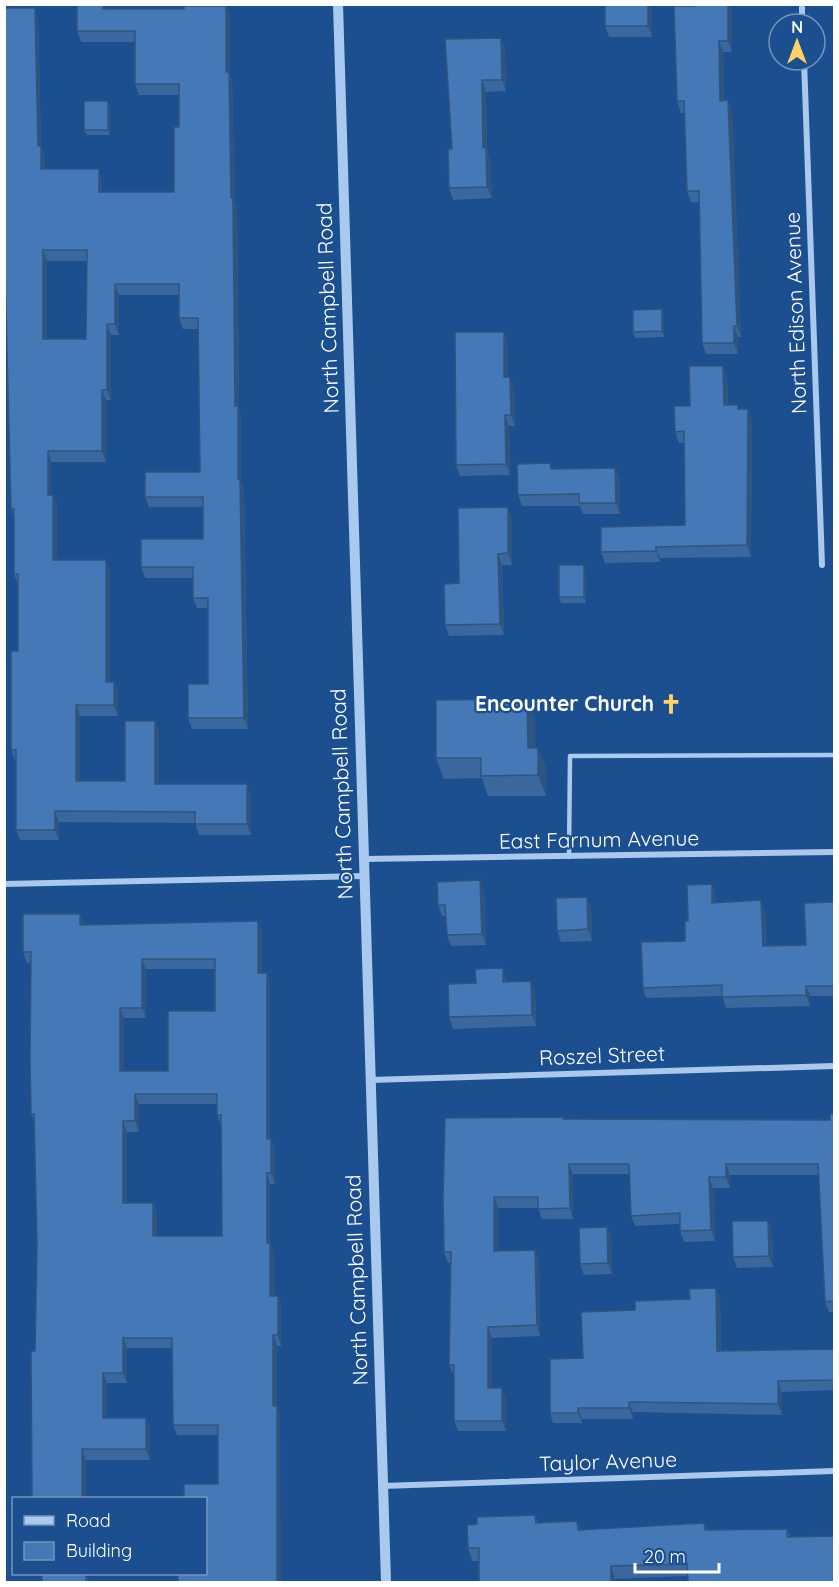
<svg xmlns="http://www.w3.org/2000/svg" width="839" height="1587" font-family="Quicksand,sans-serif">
  <rect width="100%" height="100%" fill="#1b4f8f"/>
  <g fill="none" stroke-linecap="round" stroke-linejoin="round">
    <!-- service -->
    <path stroke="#a9c9ee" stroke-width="4.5" d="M569,857L570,756L834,755"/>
    <!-- minor -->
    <g stroke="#a9c9ee" stroke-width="6">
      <path d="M802,4V24"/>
      <path d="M804,60L822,565"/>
      <path d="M364,859L834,852"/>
      <path d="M4,884L364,876"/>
      <path d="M370,1080L834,1066"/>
      <path d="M382,1486L834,1471"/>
    </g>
    <!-- tertiary -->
    <path stroke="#a9c9ee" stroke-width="10" d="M338,4L386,1582"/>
  </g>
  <!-- wall -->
  <g fill="#3a679d" fill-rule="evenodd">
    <path d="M605,4H651L652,7V37H609L605,26Z"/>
    <path d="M732,4V52H723L724,101L732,112L741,337H738V354H706L702,343L699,202H691L687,191L684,113H681L677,101Z"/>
    <path d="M226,6L230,16V75L232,82L235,202L237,208L239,409L241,417V482L244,490L248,729H192L188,718L208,684V608H197L193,598V578H145L141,567L203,539V507H149L145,497L200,472L198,329H183L179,318V295H119V335H111V400H106V462H51V495H53L57,506V560L110,571V682H114L118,692V716H80V781H125L155,721L159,732V784L251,795V835H199L195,823L59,822V840H20L16,830V760H15L11,750L18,651V585L14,574V517L11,509L38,19L41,147L45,157V169L102,180V192H174L179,127V95H139L135,84V42H81L77,31L107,9H184ZM47,261H87L86,339H47Z"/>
    <path d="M501,38L505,49L506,91L486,92L487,150L490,159L492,198L453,200L449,188L452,149L445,39Z"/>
    <path d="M110,107V135H87L84,130Z"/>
    <path d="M664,315V337L635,338L633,332Z"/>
    <path d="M508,343V377L514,388L515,426H509L510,475L460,476L456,465Z"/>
    <path d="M727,377L728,405L740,409L752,420L751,557L660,558V562L605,563L601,552L685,525L684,443H679L675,432L690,406Z"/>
    <path d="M615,468L620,479V514H583L580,506H522L518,495L553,469Z"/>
    <path d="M512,519V565H502L504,635L449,636L445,625L459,583Z"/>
    <path d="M586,571V603H561L559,597Z"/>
    <path d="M535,720V748H538L546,768V796H488L482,778L444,779L436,758Z"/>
    <path d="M484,891L486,945L451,946L447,935L446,916H442L438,905Z"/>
    <path d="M716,894V902L765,910L766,946L806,945L834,902V996H810V1006L726,1008L722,996L646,998L643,988L685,941L688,921Z"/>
    <path d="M587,897L591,908L592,941L561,942L557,931Z"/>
    <path d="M80,914L84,925L262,932V973H267L270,983V1139L275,1149V1184H270V1244L274,1253V1296H278L281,1306V1346H277V1406L280,1417L218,1484V1435H177L173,1425L172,1348H127V1383H107V1418H146L150,1429V1460H86V1498H32L31,1351H35L37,1246L34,1122L31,1114V963H27L23,952ZM146,969H215V1011L168,1071H124V1018H146ZM139,1104H217V1115L221,1125L222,1236H157V1213L153,1203H127V1132H139Z"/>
    <path d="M507,979V982L535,992L536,1026L453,1029L449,1017L476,983Z"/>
    <path d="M834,1114V1312H829L825,1302L819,1175H730V1188H713L715,1241L684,1242L680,1231V1224L635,1226L631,1216L630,1174H573V1219H542L538,1208H498V1251L539,1261L540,1336L492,1338V1388L506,1398V1431H458L454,1421V1375L449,1365L451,1263H448L444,1252L563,1117L564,1119L830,1120Z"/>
    <path d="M768,1221L772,1232L773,1267L737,1268L733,1257Z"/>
    <path d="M607,1227L611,1238L612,1274L584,1275L580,1264Z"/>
    <path d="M720,1298L721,1351L834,1349V1390L782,1392V1415L633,1412V1419H582V1423H553L550,1413L583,1358L635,1310Z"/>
    <path d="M535,1515L538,1523L577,1521L580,1530L704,1523L707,1530L787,1529L790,1537L687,1576L615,1579L479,1561H472L468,1548L477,1524Z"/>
  </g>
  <!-- shaded-wall -->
  <g fill="#305480">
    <path d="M103,4H105L107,9H103Z"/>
    <path d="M648,4H651L652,7V37L648,26Z"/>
    <path d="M728,4H732V52L728,41Z"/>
    <path d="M226,6L230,16V75L232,82L235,202L237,208L239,409L241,417V482L244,490L248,729L244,718L226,72Z"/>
    <path d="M35,8L38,19L41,147L45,157V180L41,169L38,146Z"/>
    <path d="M501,38L505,49L506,91L502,80Z"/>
    <path d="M719,41L723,52L724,112L720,101Z"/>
    <path d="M482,80L486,92L487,150L490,159L492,198L487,187L483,148Z"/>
    <path d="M728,100L732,112L741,337L737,326Z"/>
    <path d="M108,101L110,107V135L108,130Z"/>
    <path d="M99,169L102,180V202L99,192Z"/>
    <path d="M43,250L47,261V349L43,339Z"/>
    <path d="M115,284L119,295V335L115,324Z"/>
    <path d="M662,309L664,315V337L662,331Z"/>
    <path d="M107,324L111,335V400L107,390Z"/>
    <path d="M734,326L738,337V354L734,343Z"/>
    <path d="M504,332L508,343V388L504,377Z"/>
    <path d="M723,366L727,377L728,416L724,405Z"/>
    <path d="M510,377L514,388L515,426L511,415Z"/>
    <path d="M102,390L106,400V462L102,451Z"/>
    <path d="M748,409L752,420L751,557L747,545Z"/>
    <path d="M505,415L509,426L510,475L506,464Z"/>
    <path d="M48,451L51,462V506L48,495Z"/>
    <path d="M615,468L620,479V514L616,503Z"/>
    <path d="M53,495L57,506V571L53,560Z"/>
    <path d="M508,507L512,519V565L508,553Z"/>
    <path d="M656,547L660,558V562L656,551Z"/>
    <path d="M498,554L502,565L504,635L500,624Z"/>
    <path d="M106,560L110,571V692L106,682Z"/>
    <path d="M584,565L586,571V603L584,597Z"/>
    <path d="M114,682L118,692V716L114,705Z"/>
    <path d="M527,699L535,720V768L528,748Z"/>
    <path d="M76,705L80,716V792L76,781Z"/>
    <path d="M155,721L159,732V795L155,784Z"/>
    <path d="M538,748L546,768V796L538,775Z"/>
    <path d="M247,784L251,795V835L247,824Z"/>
    <path d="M55,811L59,822V840L55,830Z"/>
    <path d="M480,880L484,891L486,945L482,934Z"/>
    <path d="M712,884L716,894V913L712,903Z"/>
    <path d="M587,897L591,908L592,941L588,929Z"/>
    <path d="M761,900L765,910L766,956L763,946Z"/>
    <path d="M80,914L84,924V936L80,925Z"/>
    <path d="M258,921L262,932V983L258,973Z"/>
    <path d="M142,959L146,969V1018L142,1008Z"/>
    <path d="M503,968L507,979V993L503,982Z"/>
    <path d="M267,973L270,983V1149L267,1139Z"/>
    <path d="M531,981L535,992L536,1026L532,1015Z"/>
    <path d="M806,986L810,996V1006L806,995Z"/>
    <path d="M120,1008L124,1018V1081L120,1071Z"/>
    <path d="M135,1094L139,1104V1132L135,1121Z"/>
    <path d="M123,1121L127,1132V1213L123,1203Z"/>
    <path d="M271,1139L275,1149V1184L271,1173Z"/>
    <path d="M569,1164L573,1174V1219L570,1208Z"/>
    <path d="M726,1164L730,1175V1188L726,1177Z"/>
    <path d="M267,1173L270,1184V1244L274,1253V1306L270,1296L267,1243Z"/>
    <path d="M709,1177L713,1188L715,1241L711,1230Z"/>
    <path d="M494,1197L498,1208V1262L494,1251Z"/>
    <path d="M153,1203L157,1213V1246L153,1236Z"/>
    <path d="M768,1221L772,1232L773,1267L769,1256Z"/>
    <path d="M607,1227L611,1238L612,1274L608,1263Z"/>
    <path d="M535,1250L539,1261L540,1336L537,1325Z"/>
    <path d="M716,1288L720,1298L721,1361L717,1351Z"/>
    <path d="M278,1296L281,1306V1346L278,1335Z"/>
    <path d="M488,1327L492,1338V1398L488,1388Z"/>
    <path d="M273,1335L277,1346V1417L273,1406Z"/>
    <path d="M123,1338L127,1348V1383L123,1373Z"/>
    <path d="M103,1373L107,1383V1429L103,1418Z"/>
    <path d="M778,1381L782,1392V1415L778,1404Z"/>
    <path d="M502,1388L506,1398V1431L502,1421Z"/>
    <path d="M629,1402L633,1412V1419L629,1408Z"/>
    <path d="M277,1406L280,1417L281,1582H277Z"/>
    <path d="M578,1408L582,1419V1423L578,1413Z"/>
    <path d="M146,1418L150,1429V1460L146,1449Z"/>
    <path d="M82,1449L86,1460V1498H82Z"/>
    <path d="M611,1566L615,1579V1582H611Z"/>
    <path d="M86,1574L89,1582H86Z"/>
  </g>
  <!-- building -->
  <g fill="#4478b7" stroke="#305480" stroke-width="1.5" fill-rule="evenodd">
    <path d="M77,4H103V9H184V6H226V72H229L231,198H233L235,406H238V479H240L244,718H188V684H208V598H193V567H141V539H203V497H145V472H200L198,318H179V284H115V324H107V390H102V451H48V495H53V560H106V682H114V705H76V781H125V721H155V784H247V824H195V812L55,811V830H16V750H11V651H18V574H14V509H11L4,233V8H35L38,146H41V169H99V192H174V127H179V84H135V31H77ZM43,250H87L86,339H43Z"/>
    <rect x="605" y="4" width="43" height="22"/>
    <path d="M694,4H728V41H719L720,101L728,100L737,326H734V343H702L699,191H687L684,101H677L674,6H694Z"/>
    <path d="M501,38L502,80H482L483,148L486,147L487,187L449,188L448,149H452L445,39Z"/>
    <rect x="84" y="101" width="24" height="29"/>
    <path d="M662,309V331L633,332V310Z"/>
    <path d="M455,332H504V377H510L511,415H505L506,464L456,465Z"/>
    <path d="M689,366H723L724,405H738V409H748L747,545L656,547V551L601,552V527L685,525L684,431L675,432L674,406H690Z"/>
    <path d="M550,463L551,469L615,468L616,503H579V494L518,495L517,464Z"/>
    <path d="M508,507V553L498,554L500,624L445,625L444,584L459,583L458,508Z"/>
    <rect x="559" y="565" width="25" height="32"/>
    <path d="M527,699L528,748H538V775L481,776V758H436V700Z"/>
    <path d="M480,880L482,934L447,935L445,905H438L437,882Z"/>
    <path d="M712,884V903L761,900L763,946L806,945L804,903L834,902V986H806V995L722,997V985L643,988L641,942L685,941V921H688L687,885Z"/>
    <path d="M587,897L588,929L557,931L556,898Z"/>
    <path d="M23,914H80V925L258,921V973H267V1139H271V1173H267V1243H270V1296H278V1335H273V1406H277V1582H178V1574H206V1498H184V1484H218V1425H173L172,1338H123V1373H103V1418H146V1449H82V1498H32L31,1351H35L37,1246L34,1114H31L30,1060L31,952H23ZM142,959H215V1011H168V1071H120V1008H142ZM135,1094H217V1115H221L222,1236H153V1203H123V1121H135Z"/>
    <path d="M503,968V982L531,981L532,1015L449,1017L448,984L476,983L475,969Z"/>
    <path d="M830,1114H834V1301L825,1302L818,1164H726V1177H709L711,1230L680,1231V1213L631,1216L629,1164H569L570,1208L538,1209V1197H494V1251L535,1250L537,1325L488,1327V1388H502V1421H454V1365H449L451,1252H444L443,1197L445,1118L563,1117V1119L830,1120Z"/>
    <path d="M732,1221H768L769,1256L733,1257Z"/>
    <path d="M607,1227L608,1263L580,1264L579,1228Z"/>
    <path d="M716,1288L717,1351L834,1349V1380L778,1381V1404L629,1402V1408H578V1413H550V1359L583,1358L581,1312L635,1310V1301L690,1299L689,1289Z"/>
    <path d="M535,1515L536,1523L577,1521L578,1530L704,1523L705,1530L787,1529V1537L834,1536V1582H688L687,1564L611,1566V1582H479V1548H468L467,1525L477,1524V1517Z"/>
    <rect x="42" y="1574" width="44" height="8"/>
  </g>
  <!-- icons -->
  <defs>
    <g id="church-bare" transform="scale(1.62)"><path d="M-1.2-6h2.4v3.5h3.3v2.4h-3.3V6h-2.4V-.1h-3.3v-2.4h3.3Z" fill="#ffd166" stroke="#1b4f8f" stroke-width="2.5" paint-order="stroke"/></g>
  </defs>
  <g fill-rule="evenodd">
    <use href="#church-bare" x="671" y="704"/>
  </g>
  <g text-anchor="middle" stroke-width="4.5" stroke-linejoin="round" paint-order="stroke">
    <!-- street labels -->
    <g font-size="21" fill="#fff" stroke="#1b4f8f">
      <text transform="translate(328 308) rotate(-92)" y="7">North Campbell Road</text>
      <text transform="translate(796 313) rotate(-92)" y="7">North Edison Avenue</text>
      <text transform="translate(342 794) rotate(-92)" y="7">North Campbell Road</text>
      <text transform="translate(599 840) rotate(-1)" y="7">East Farnum Avenue</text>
      <text transform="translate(602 1056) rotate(-2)" y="7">Roszel Street</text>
      <text transform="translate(357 1280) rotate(-92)" y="7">North Campbell Road</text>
      <text transform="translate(608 1462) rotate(-2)" y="7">Taylor Avenue</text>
    </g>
    <!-- poi labels -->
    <g font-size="21" font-weight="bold" fill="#fff" stroke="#1b4f8f" text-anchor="end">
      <text x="654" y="711">Encounter Church</text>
    </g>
  </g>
  <!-- border -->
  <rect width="839" height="1587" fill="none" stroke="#ffffff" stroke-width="12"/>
  <!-- legend -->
  <rect x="12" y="1497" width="195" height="78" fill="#1b4f8f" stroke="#7695bc" stroke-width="1.5"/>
  <rect x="24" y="1516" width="30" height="9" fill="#a9c9ee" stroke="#7695bc" stroke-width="1.5"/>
  <text x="66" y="1527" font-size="18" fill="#ffffff">Road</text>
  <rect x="24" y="1542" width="30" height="18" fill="#4478b7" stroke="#7695bc" stroke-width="1.5"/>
  <text x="66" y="1557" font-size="18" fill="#ffffff">Building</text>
  <!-- north arrow -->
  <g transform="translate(797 42)"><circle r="28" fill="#1b4f8f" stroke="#7695bc" stroke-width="1.5"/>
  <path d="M0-4.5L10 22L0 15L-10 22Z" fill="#ffd166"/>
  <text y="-9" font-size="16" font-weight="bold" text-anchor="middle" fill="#ffffff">N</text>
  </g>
  <!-- scale -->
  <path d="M635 1563v9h84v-9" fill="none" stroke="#ffffff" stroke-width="3"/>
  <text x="644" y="1563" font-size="18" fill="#ffffff" stroke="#1b4f8f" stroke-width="4.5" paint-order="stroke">20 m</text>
</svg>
